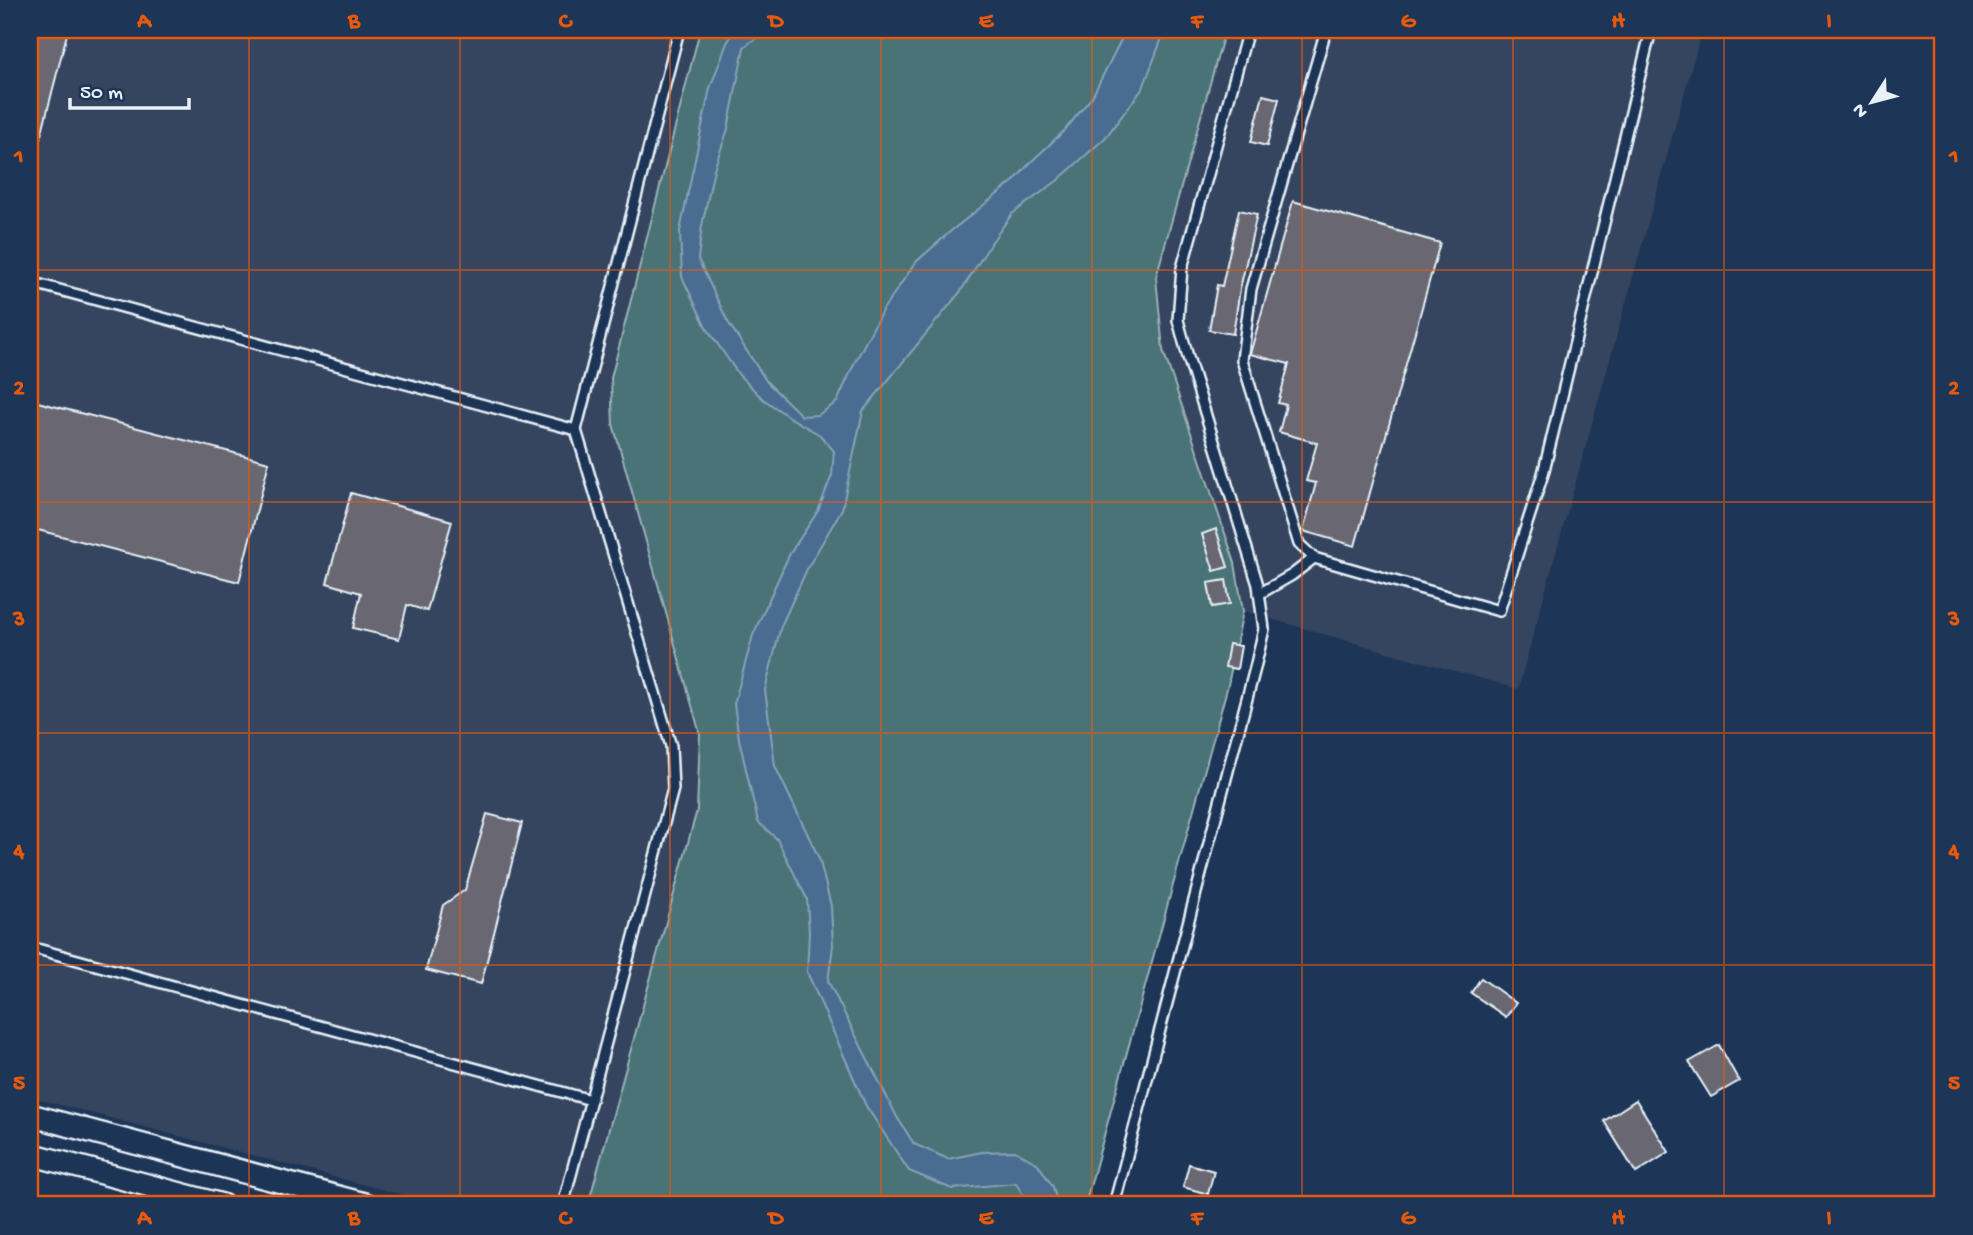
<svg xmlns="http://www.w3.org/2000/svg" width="1973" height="1235" font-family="'Gochi Hand',sans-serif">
  <rect width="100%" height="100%" fill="#1d3557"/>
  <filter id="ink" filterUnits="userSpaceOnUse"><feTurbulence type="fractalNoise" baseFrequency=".0143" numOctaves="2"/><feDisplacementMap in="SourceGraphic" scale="14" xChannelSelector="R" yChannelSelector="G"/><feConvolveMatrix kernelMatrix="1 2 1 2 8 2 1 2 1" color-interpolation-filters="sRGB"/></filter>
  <g filter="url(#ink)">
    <!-- built -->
    <g fill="#34445f">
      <path d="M30,30H700L611,378L613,424L700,734L697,810L588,1205H441L30,1097Z"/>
      <path d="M1225,30H1702L1518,689L1243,611L1235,563L1163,350L1156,277Z"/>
    </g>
    <!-- green -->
    <path fill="#4a7376" stroke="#99b2b7" stroke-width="2" d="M700,30H1225L1156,277L1163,350L1235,563L1243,611L1228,685L1085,1205H732L710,1199L707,1205H588L697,810L700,734L613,424L611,378Z"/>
    <!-- water -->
    <path fill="#486d90" stroke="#88a2ba" stroke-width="2" d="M735,30H767L744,47L728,129L714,169L702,226L698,259L728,322L767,382L802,416L818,415L837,402L855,362L882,311L916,262L951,231L1014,181L1031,162L1065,130L1092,97L1126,30H1165L1143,88L1105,138L1057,181L1012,214L991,243L961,291L863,411L842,509L808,567L781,626L765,690L775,766L819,858L831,906L833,946L828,981L897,1117L914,1144L948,1159L982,1152L1015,1151L1038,1164L1053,1187L1058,1205H1029L1016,1183L952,1189L909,1171L866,1106L807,972L809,933L807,899L777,839L758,822L739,739L734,704L753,635L789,555L818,511L832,475L834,451L820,435L789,417L763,399L739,375L706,327L682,277L680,231L710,88L727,43Z"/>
    <!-- building -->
    <g fill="#696872" stroke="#e8f1f8" stroke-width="2">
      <path d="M30,30H68L34,163L30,162Z"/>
      <path d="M1263,95L1279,99L1267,146L1251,142Z"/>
      <path d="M1293,201L1440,243L1355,546L1303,531L1316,483L1306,481L1317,443L1279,432L1286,405L1278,403L1289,364L1250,354Z"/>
      <path d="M1239,210L1257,214L1240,289L1233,334L1209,330L1217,285L1222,286Z"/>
      <path d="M30,400L269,462L239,582L30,528Z"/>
      <path d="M351,493L452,521L427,611L407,605L399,639L353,628L361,593L327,583Z"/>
      <path d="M1216,529L1228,567L1214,571L1202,534Z"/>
      <path d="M1226,580L1230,604L1212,607L1208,583Z"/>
      <path d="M1229,644L1241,646L1237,669L1225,667Z"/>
      <path d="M487,814L522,823L481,984L426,970L443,905L465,890Z"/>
      <path d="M1481,978L1516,1003L1506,1017L1471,993Z"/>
      <path d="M1719,1045L1739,1081L1711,1097L1689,1062Z"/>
      <path d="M1636,1100L1669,1152L1636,1173L1604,1121Z"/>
      <path d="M1189,1164L1214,1171L1208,1194L1183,1187Z"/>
    </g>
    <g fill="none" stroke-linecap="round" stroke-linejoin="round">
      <!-- service casing -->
      <g stroke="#e8f1f8" stroke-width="14">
        <g id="service">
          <path d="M1326,30L1251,289L1242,360L1299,544L1314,558L1499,611L1543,474L1651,30"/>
          <path d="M30,282L576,430"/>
          <path d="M1259,594L1292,575L1314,558"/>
          <path d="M30,947L591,1100"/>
          <path d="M563,1205L673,789L671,746L576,430L679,30"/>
          <path d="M1114,1205L1255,668L1264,629L1258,585L1188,357L1178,320L1182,268L1248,30"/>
        </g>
      </g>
      <!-- tertiary casing -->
      <g stroke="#e8f1f8" stroke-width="26">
        <g id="tertiary">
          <path d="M30,1115L368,1205"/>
          <path d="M30,1154L222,1205"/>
        </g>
      </g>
      <!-- service -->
      <use href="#service" stroke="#1d3557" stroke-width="9"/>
      <!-- tertiary -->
      <use href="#tertiary" stroke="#1d3557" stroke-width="21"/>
    </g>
  </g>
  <!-- grid -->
  <path fill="none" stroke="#e8590c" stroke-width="2" stroke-opacity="0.55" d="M249,30V1205M460,30V1205M670,30V1205M881,30V1205M1092,30V1205M1302,30V1205M1513,30V1205M1724,30V1205M30,270H1943M30,502H1943M30,733H1943M30,965H1943"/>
  <!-- margin -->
  <rect width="1973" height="1235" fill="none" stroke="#1d3557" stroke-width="77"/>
  <!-- north arrow -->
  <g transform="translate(1872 102) rotate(234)" stroke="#1d3557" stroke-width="5" paint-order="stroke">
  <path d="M0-5L12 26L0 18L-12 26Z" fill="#e8f1f8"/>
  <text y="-10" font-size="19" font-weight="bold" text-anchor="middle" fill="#e8f1f8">N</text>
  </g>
  <!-- scale -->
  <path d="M70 98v10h119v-10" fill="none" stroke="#e8f1f8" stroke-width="3.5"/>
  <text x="80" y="98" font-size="21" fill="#e8f1f8" stroke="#1d3557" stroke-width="5" paint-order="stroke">50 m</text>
  <rect x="38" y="38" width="1896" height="1158" fill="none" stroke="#e8590c" stroke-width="2.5"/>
  <g font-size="23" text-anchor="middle" font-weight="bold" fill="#e8590c">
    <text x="144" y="27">A</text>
    <text x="354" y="27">B</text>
    <text x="565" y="27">C</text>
    <text x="776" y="27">D</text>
    <text x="986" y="27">E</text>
    <text x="1197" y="27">F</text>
    <text x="1408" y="27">G</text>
    <text x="1618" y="27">H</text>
    <text x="1829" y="27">I</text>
    <text x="19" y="162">1</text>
    <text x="1954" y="162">1</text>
    <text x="19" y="394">2</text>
    <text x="1954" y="394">2</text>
    <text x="19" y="625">3</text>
    <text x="1954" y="625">3</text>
    <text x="19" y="857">4</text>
    <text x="1954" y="857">4</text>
    <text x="19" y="1089">5</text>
    <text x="1954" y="1089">5</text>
    <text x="144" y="1224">A</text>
    <text x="354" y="1224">B</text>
    <text x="565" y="1224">C</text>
    <text x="776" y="1224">D</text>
    <text x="986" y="1224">E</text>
    <text x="1197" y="1224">F</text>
    <text x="1408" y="1224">G</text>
    <text x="1618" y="1224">H</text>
    <text x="1829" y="1224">I</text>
  </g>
</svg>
